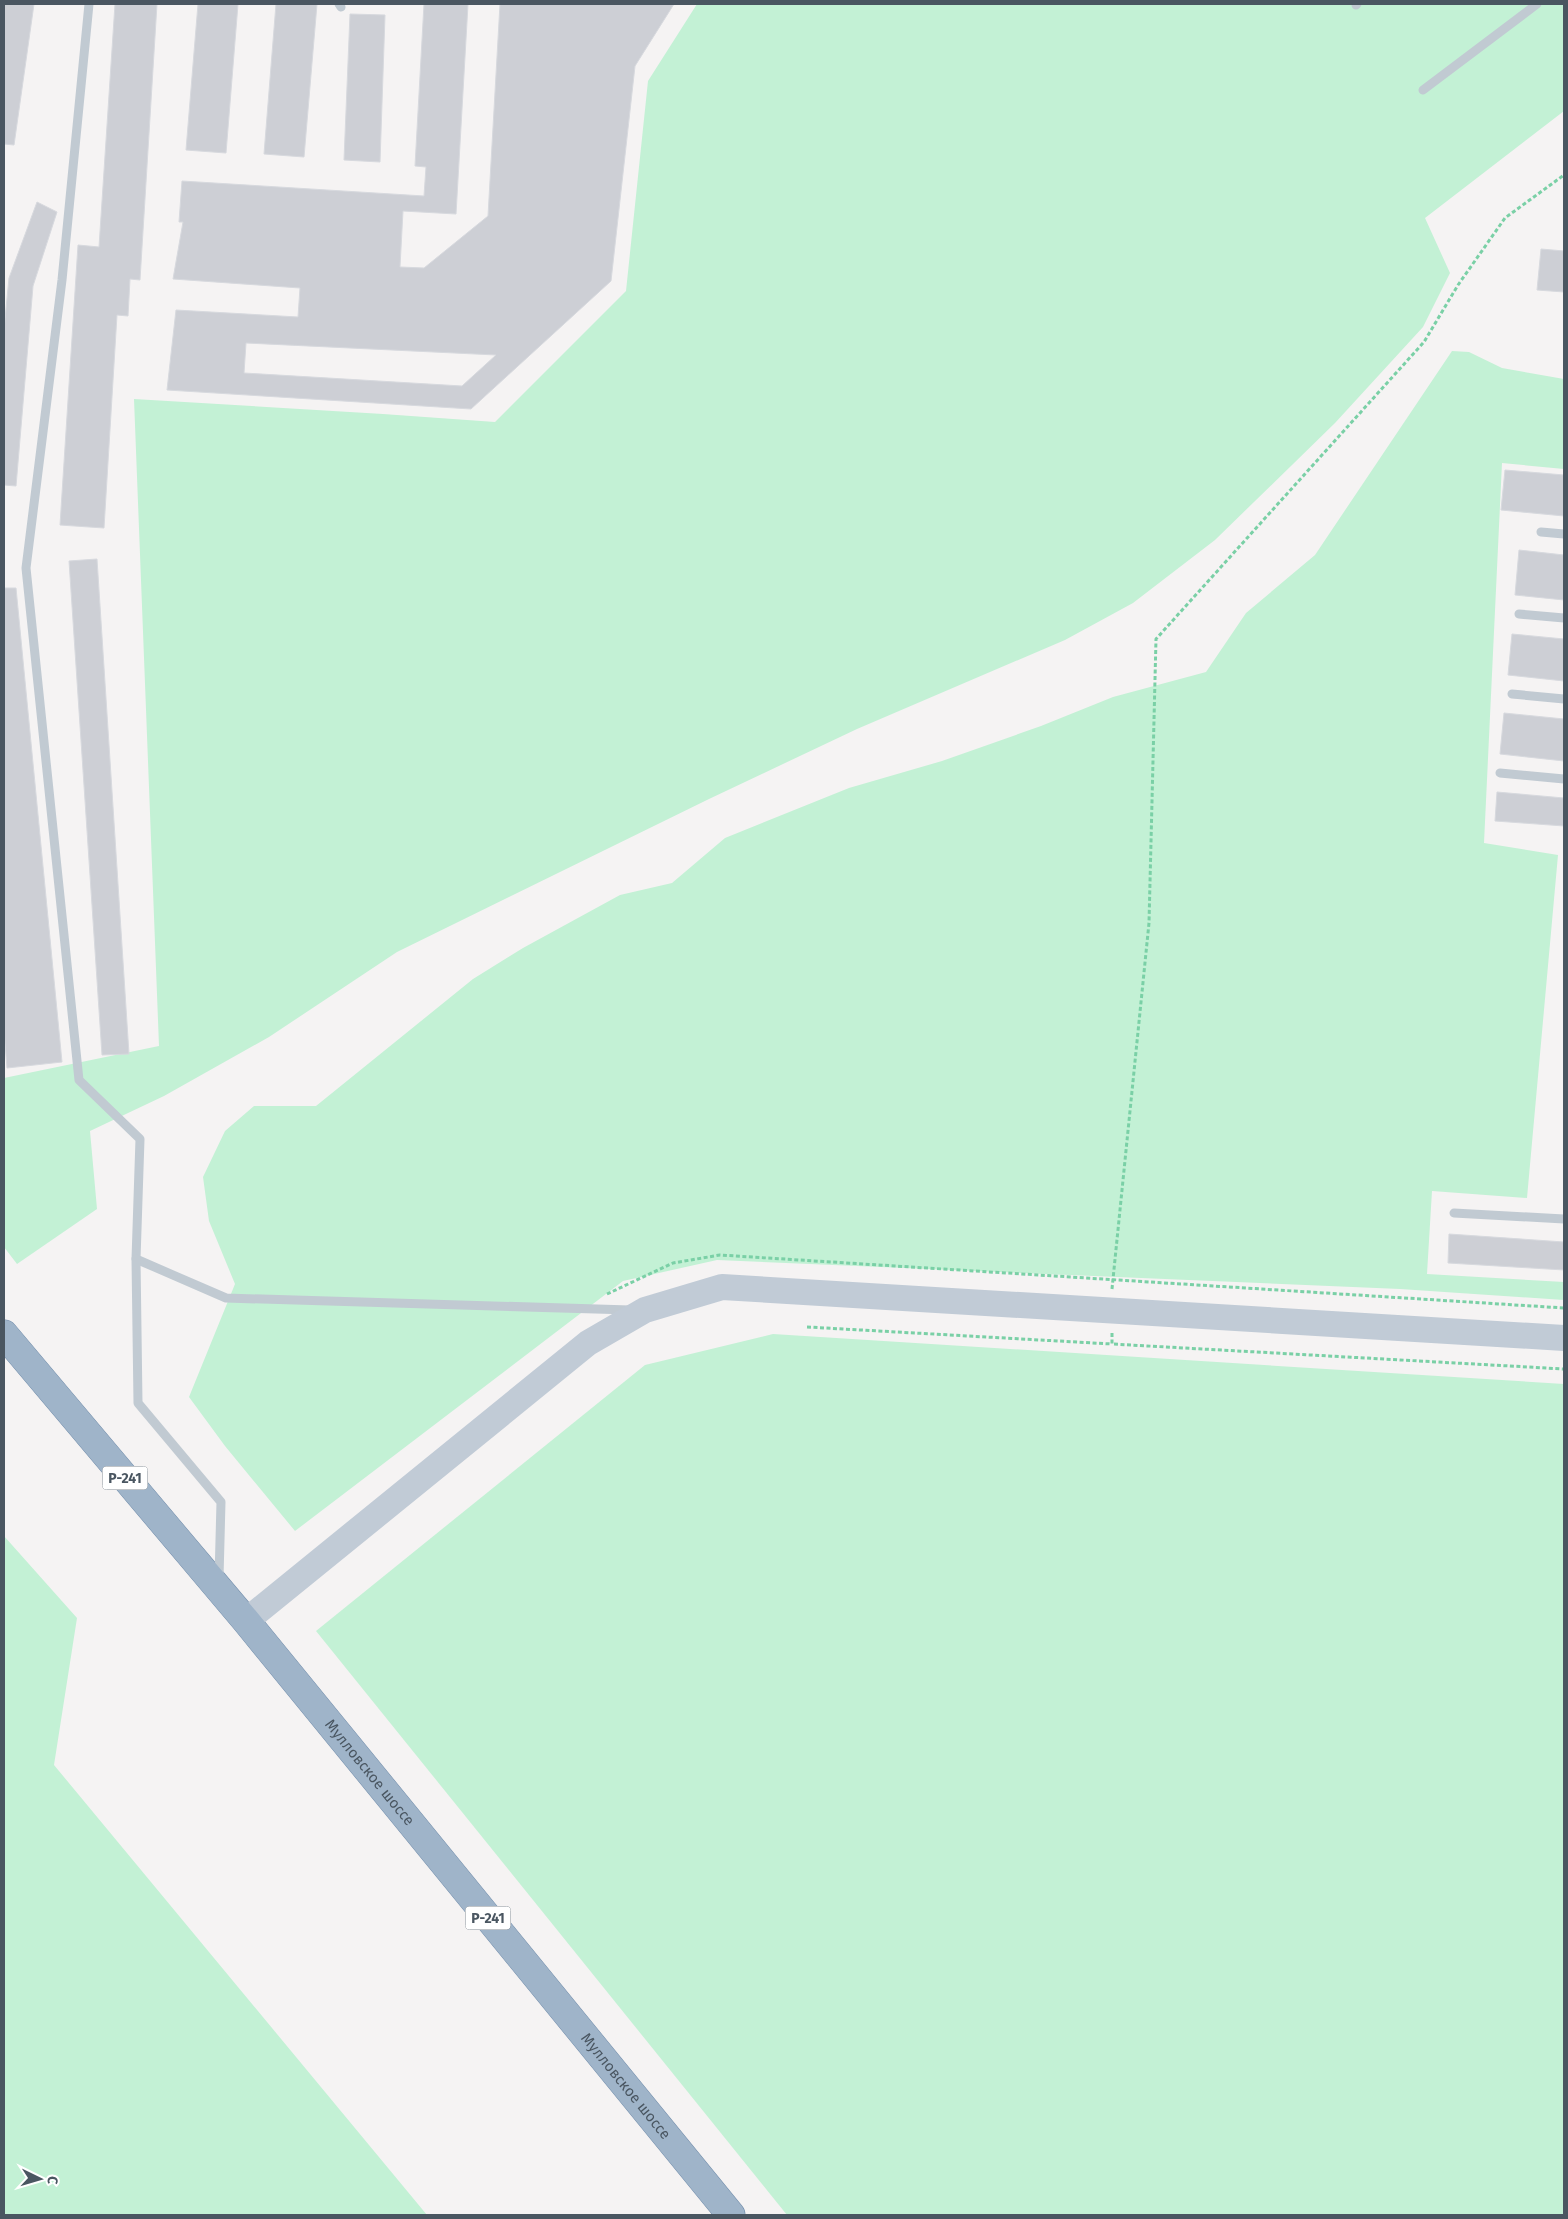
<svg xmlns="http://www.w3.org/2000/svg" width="1568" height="2219" font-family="'Fira Sans',sans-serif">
  <rect width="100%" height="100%" fill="#f5f3f3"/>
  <!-- green -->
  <g fill="#c3f1d5">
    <path d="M697,4H1564V111L1425,218L1450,273L1423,327L1335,423L1215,540L1133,603L1065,640L857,729L709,799L397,952L269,1037L164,1096L90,1131L97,1209L17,1264L4,1247V1078L159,1046L134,399L383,414L495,422L626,291L648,81Z"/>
    <path d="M1452,351L1469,352L1502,368L1564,379V469L1502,463L1484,843L1558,855L1527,1198L1432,1191L1427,1274L1564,1282V1300L1400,1289L717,1260L623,1281L295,1531L225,1446L189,1397L235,1284L209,1221L203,1177L225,1131L254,1106H316L473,979L523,948L620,895L672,883L725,838L849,788L942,761L1041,726L1113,697L1206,672L1246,613L1315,555Z"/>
    <path d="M773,1334L1564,1384V2215H787L316,1631L645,1365Z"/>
    <path d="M4,1536L77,1618L54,1765L427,2215H4Z"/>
  </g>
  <!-- building -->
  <g fill="#cdcfd5" stroke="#d7d9de" fill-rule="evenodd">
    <path d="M4,4H34L14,145L4,144Z"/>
    <path d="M115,4H157L140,280L130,279L128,316L117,315L104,528L60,525L78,245L99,247Z"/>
    <path d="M198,4H238L226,153L186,150Z"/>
    <path d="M276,4H317L304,157L264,154Z"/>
    <path d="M424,4H468L456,214L403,211L400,267L424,268L488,216L500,4H674L635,66L611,281L471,409L167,390L176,310L298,317L300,288L173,279L183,222H179L182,181L424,196L426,167L415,166ZM246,343L496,355L462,386L244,373Z"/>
    <path d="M350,14L385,15L380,162L344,160Z"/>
    <path d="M37,202L57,212L33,286L16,486L4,485V329L9,278Z"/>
    <path d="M1541,249L1564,251V292L1537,290Z"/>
    <path d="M1505,470L1564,475V516L1501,510Z"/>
    <path d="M1519,550L1564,555V600L1515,595Z"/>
    <path d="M97,559L129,1054L102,1055L69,561Z"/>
    <path d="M4,588H16L62,1062L7,1068L4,1031Z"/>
    <path d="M1512,634L1564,639V681L1508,675Z"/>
    <path d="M1504,713L1564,719V761L1500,754Z"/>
    <path d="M1497,792L1564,798V826L1495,821Z"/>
    <path d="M1449,1234L1564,1242V1270L1448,1263Z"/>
  </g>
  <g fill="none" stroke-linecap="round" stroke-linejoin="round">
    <!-- trunk casing -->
    <g stroke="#7690ad" stroke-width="29">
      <g id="trunk">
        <path id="s1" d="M4,1334L246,1621L731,2215"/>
      </g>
    </g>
    <!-- path -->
    <g stroke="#7ad0a6" stroke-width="3" stroke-dasharray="4 2.5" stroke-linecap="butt">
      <path d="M1112,1289L1149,923L1156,639L1424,342L1458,285L1505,218L1564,175"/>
      <path d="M607,1294L673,1263L720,1255L1564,1308"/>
      <path d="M807,1327L1112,1344"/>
      <path d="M1112,1333V1344L1564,1369"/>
    </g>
    <!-- service -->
    <g stroke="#c1cad2" stroke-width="9">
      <path d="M89,4L62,280L26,568L79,1080L140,1139L136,1259L226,1298L630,1310"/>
      <path d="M339,4L341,7"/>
      <path d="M1356,5L1357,4"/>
      <path d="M1423,90L1537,4"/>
      <path d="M1541,532L1564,534"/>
      <path d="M1519,614L1564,618"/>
      <path d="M1512,694L1564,699"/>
      <path d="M1500,773L1564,779"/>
      <path d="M1454,1213L1564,1219"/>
      <path d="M136,1259L138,1403L221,1502L219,1578"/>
    </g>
    <!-- secondary -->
    <path stroke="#c1cbd6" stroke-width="26" d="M246,1621L588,1343L645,1310L722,1287L1564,1338"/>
    <!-- trunk -->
    <use href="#trunk" stroke="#9fb4c9" stroke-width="28"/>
  </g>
  <g text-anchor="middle" stroke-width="5" stroke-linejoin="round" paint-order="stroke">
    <!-- shield labels -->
    <g fill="#fff" stroke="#808990" stroke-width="1">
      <rect x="102.5" y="1466.5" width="45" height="23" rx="4"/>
      <rect x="465.5" y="1906.5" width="45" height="23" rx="4"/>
    </g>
    <g font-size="14" font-weight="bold" fill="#4a5661">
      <text x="125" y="1483">Р-241</text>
      <text x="488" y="1923">Р-241</text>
    </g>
    <!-- street labels -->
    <g font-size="15" fill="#4a5661" stroke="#fff">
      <text dy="5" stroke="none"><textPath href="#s1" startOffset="571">Мулловское шоссе</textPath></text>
      <text dy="5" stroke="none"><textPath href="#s1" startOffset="976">Мулловское шоссе</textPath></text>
    </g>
  </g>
  <!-- border -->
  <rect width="1568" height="2219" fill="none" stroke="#4a5661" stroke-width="10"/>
  <!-- north arrow -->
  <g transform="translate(40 2179) rotate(95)" stroke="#ffffff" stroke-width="4" paint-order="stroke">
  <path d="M0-4L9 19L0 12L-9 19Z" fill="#4a5661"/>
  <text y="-8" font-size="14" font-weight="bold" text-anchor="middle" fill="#4a5661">С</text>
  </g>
</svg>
